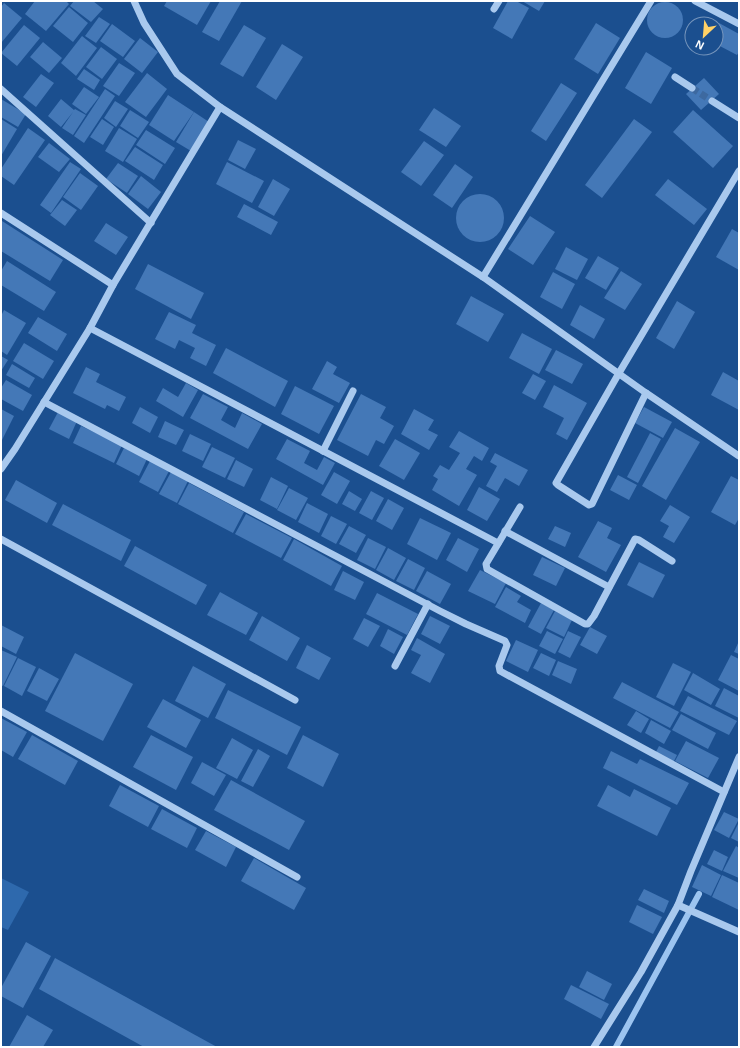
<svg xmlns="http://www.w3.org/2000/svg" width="740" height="1048" font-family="Arial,sans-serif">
  <rect width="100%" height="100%" fill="#1b4f8f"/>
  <!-- green -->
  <path fill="#2e69ad" d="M1,878L29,892L8,930L1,927Z"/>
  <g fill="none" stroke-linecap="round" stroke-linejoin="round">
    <!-- stream -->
    <path stroke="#9cc4f0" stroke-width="6" d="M616,1047L699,894"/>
  </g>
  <!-- building -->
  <g fill="#4478b7">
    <path d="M35,1H66L69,4L46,31L25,14Z"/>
    <path d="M74,1H93L103,9L91,22L70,6Z"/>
    <path d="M167,1H211L197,25L164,6Z"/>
    <path d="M220,1H242L219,41L202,32Z"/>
    <path d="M508,1H516L529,8L512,39L493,28Z"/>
    <path d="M522,1H545L539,11Z"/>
    <circle cx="665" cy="20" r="18"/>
    <path d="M4,3L22,18L1,43V7Z"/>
    <path d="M69,7L88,23L73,42L53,26Z"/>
    <path d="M99,17L110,24L96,43L85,36Z"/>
    <path d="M596,23L620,38L598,74L574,59Z"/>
    <path d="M719,23L739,34V52L737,55L716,44V28Z"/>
    <path d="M112,24L135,41L123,57L100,41Z"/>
    <path d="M24,25L40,38L17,66L1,53Z"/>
    <path d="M244,25L266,38L243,77L220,64Z"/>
    <path d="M82,36L97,48L76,76L61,63Z"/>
    <path d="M140,38L158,52L142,73L124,59Z"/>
    <path d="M43,42L62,58L49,73L30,57Z"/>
    <path d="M282,44L303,57L276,100L256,87Z"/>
    <path d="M101,47L117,59L102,79L86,67Z"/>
    <path d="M646,52L672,68L651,104L625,88Z"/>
    <path d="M119,63L135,73L119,96L103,86Z"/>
    <path d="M84,69L100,80L94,90L77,79Z"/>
    <path d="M147,73L167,89L146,117L125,102Z"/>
    <path d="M41,74L54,83L36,107L23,97Z"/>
    <path d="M704,78L719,94L701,110L686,94Z"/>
    <path d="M561,83L577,93L546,141L531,131Z"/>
    <path d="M84,87L99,97L86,114L72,104Z"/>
    <path d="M105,89L115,96L84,143L74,136Z"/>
    <path d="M168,95L194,112L174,141L149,125Z"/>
    <path d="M1,99L26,114L18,127L1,117Z"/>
    <path d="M61,99L74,110L75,109L86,115L73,135L62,128L73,112L61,127L48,116Z"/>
    <path d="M115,101L128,109L116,127L104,118Z"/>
    <path d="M434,108L461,126L446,147L419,130Z"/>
    <path d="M130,110L149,122L138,138L120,126Z"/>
    <path d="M693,110L733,146L713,168L673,132Z"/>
    <path d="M194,112L209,122L191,151L176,142Z"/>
    <path d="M1,119L17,129L1,156Z"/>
    <path d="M102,119L114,127L103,145L90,137Z"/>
    <path d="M634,119L652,132L602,198L585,185Z"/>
    <path d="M28,128L45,140L14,185L1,176V169Z"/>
    <path d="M119,128L137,139L123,162L105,151Z"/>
    <path d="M146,130L175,148L165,164L136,145Z"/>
    <path d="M238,140L256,149L245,169L228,160Z"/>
    <path d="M424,141L444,155L421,186L401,172Z"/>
    <path d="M49,143L70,159L59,172L38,157Z"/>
    <path d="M135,147L163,165L154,180L125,161Z"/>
    <path d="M70,162L81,169L51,213L40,205Z"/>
    <path d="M227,162L264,181L252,203L216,184Z"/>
    <path d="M118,163L138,176L127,193L106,179Z"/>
    <path d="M455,164L473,177L452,208L433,195Z"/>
    <path d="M80,173L98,186L81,210L63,197Z"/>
    <path d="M141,176L161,192L148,209L128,194Z"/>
    <path d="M273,179L290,189L274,216L258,207Z"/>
    <path d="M668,179L707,209L694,225L655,195Z"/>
    <circle cx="480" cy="218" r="24"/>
    <path d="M62,200L77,210L65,226L50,215Z"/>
    <path d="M244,204L278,222L271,235L237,217Z"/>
    <path d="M530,216L555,232L533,265L508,249Z"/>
    <path d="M2,221L63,260L50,281L1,251Z"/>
    <path d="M106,223L128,237L116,255L94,241Z"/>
    <path d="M732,229L739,233V270L716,257Z"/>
    <path d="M566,247L588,259L577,280L555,269Z"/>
    <path d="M598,256L619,268L606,290L585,278Z"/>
    <path d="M7,261L56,292L44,311L1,285V271Z"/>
    <path d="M148,264L204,293L191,319L135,289Z"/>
    <path d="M621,271L642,284L625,310L604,298Z"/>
    <path d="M553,272L575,284L562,309L540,297Z"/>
    <path d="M471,296L504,314L488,342L456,324Z"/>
    <path d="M677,301L695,312L674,349L656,338Z"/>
    <path d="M580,305L605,319L594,339L570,325Z"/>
    <path d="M4,310L26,323L7,355L1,351V316Z"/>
    <path d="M169,312L196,325L192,333L216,345L206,366L190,358L195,348L179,340L175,349L155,339Z"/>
    <path d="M38,317L67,334L57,351L28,333Z"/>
    <path d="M522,333L552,349L539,374L509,358Z"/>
    <path d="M24,343L54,361L43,379L13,361Z"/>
    <path d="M226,348L288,381L275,407L213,373Z"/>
    <path d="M556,350L583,364L572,384L545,370Z"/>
    <path d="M1,356L8,360L1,371Z"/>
    <path d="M327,361L337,367L333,374L350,383L339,403L312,389Z"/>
    <path d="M12,364L35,378L29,388L6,375Z"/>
    <path d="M86,367L100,374L96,382L126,397L119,411L107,405L105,409L73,393Z"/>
    <path d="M723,372L739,381V410L711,395Z"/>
    <path d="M533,374L546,381L535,400L522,393Z"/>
    <path d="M6,380L32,395L23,411L1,399V388Z"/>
    <path d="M186,383L198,390L183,417L156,401L163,388L178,397Z"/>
    <path d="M554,385L587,403L567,440L556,434L564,418L543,407Z"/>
    <path d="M295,386L334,406L319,434L281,414Z"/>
    <path d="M203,394L228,407L221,420L235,428L242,413L262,424L248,449L190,418Z"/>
    <path d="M361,394L386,407L380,418L394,426L384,444L376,440L368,456L337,440Z"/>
    <path d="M140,407L158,417L150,433L132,423Z"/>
    <path d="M644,407L672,422L663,438L635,423Z"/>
    <path d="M1,409L14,416L1,442Z"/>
    <path d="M414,409L434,420L428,430L438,435L429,450L401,434Z"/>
    <path d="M58,412L77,421L69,439L49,429Z"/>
    <path d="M165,421L184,430L176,445L158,437Z"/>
    <path d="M81,426L122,445L114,463L73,443Z"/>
    <path d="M675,428L700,442L666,500L642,486Z"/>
    <path d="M459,431L489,448L482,461L474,456L466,469L477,475L459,506L432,490L438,479L433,476L440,465L449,470L460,453L449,447Z"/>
    <path d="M650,433L661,439L638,483L627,477Z"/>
    <path d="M190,434L211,444L203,461L182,451Z"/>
    <path d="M287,439L310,451L304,463L317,470L324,457L335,463L323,485L276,459Z"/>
    <path d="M395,439L420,453L404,480L379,466Z"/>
    <path d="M212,447L235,458L225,478L202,467Z"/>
    <path d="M124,448L147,459L139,476L116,464Z"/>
    <path d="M495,453L528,470L519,486L505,478L497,492L486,486L497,466L490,462Z"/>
    <path d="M236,460L253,469L244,487L227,479Z"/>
    <path d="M150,461L169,471L158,492L139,482Z"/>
    <path d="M171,472L188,481L177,503L159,494Z"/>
    <path d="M334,472L350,481L337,504L321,495Z"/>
    <path d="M618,475L637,485L629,500L610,490Z"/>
    <path d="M731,476L739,480V518L735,525L711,512Z"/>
    <path d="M271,477L288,486L277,509L260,500Z"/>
    <path d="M16,480L57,503L47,523L5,500Z"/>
    <path d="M189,483L244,512L233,533L178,504Z"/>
    <path d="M479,487L500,499L487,521L467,510Z"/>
    <path d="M289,488L308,498L296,520L277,510Z"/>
    <path d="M349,491L362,499L355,511L342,504Z"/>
    <path d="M371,491L384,498L372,520L359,513Z"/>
    <path d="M388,499L404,508L392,530L376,521Z"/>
    <path d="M307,503L328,514L319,533L298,522Z"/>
    <path d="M63,504L131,540L121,561L52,525Z"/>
    <path d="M670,505L690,517L674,543L663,537L669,526L660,521Z"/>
    <path d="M246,514L292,538L281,558L235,534Z"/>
    <path d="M331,516L347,524L336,544L321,536Z"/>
    <path d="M420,518L451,533L437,560L407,544Z"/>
    <path d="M598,521L612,528L607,538L621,545L606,572L578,557Z"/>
    <path d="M349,526L366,535L356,553L339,544Z"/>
    <path d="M555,526L571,533L565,547L548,539Z"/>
    <path d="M368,538L386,547L375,569L357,560Z"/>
    <path d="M458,538L479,549L467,572L446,560Z"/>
    <path d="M294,539L342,566L331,586L283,560Z"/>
    <path d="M135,546L207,585L196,605L124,566Z"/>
    <path d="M388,548L406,558L394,580L376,570Z"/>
    <path d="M542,557L565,568L556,586L533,575Z"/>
    <path d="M408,559L425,568L414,590L396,581Z"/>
    <path d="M639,562L665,575L653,598L627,585Z"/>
    <path d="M480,570L506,583L495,604L468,591Z"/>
    <path d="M343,571L364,582L355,600L334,590Z"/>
    <path d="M427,571L451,584L440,604L416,591Z"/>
    <path d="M506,587L521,596L517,602L531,610L525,623L495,607Z"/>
    <path d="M220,592L258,613L246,635L207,615Z"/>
    <path d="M377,593L418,614L407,635L366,614Z"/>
    <path d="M541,603L554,610L541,634L528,627Z"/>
    <path d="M555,611L572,620L564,637L546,628Z"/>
    <path d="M262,616L300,638L287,661L249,640Z"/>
    <path d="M430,616L450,626L440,644L421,634Z"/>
    <path d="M364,618L380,626L368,647L353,639Z"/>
    <path d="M1,625L24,637L16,654L1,646Z"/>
    <path d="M590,627L607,636L597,654L580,645Z"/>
    <path d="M388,629L403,637L394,654L380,646Z"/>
    <path d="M547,631L563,639L555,654L539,646Z"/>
    <path d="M568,631L581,637L570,658L558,652Z"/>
    <path d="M417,638L445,654L430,683L411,673L421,655L411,650Z"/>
    <path d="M516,640L538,650L528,672L506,661Z"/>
    <path d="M739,641V654L734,652Z"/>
    <path d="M307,645L331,658L319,680L296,668Z"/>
    <path d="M1,650L17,657L3,686L1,685Z"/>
    <path d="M75,653L133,684L103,741L45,711Z"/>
    <path d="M541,653L556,660L549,676L533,668Z"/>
    <path d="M731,655L739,659V691L718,680Z"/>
    <path d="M18,658L36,667L22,696L4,686Z"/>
    <path d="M558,661L577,669L571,684L552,675Z"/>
    <path d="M673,663L691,672L674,706L656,697Z"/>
    <path d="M193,666L226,684L208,718L175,701Z"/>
    <path d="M39,668L59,679L47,701L27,691Z"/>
    <path d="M693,673L720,689L711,705L684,690Z"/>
    <path d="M622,682L679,712L670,728L613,698Z"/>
    <path d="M724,688L739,696V718L715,706Z"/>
    <path d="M228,690L301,727L287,755L215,718Z"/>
    <path d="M688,696L737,721L729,735L680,711Z"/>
    <path d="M163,699L201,720L186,748L147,727Z"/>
    <path d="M636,711L649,719L641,733L627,725Z"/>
    <path d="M681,714L716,733L708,749L672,730Z"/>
    <path d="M1,718L27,732L13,757L1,750Z"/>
    <path d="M651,720L671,731L664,744L645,733Z"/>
    <path d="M32,735L78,761L65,785L18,759Z"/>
    <path d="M151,735L193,757L176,790L133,767Z"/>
    <path d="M303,735L339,754L323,787L287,768Z"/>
    <path d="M232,738L253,750L237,779L216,768Z"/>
    <path d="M686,741L719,758L708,778L675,761Z"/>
    <path d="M659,746L677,755L673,763L655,754Z"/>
    <path d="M258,749L270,756L253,787L241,781Z"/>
    <path d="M611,751L637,764L640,759L689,783L677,805L603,768Z"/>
    <path d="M202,762L226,775L214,796L191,783Z"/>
    <path d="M231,780L305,821L289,850L214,810Z"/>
    <path d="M120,785L159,806L148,827L109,806Z"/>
    <path d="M608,785L630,797L634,789L671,808L657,836L597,806Z"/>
    <path d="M162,809L197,828L187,848L151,829Z"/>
    <path d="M724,812L739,819L729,838L714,830Z"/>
    <path d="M739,822V842L731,838Z"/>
    <path d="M206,831L236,847L226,867L195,850Z"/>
    <path d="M736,846L739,848V878L723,871Z"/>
    <path d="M714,850L728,857L722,871L707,864Z"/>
    <path d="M254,858L306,888L294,910L241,881Z"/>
    <path d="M702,865L721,875L711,896L692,887Z"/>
    <path d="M722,875L739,883V910L712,897Z"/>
    <path d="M644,889L669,901L664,913L638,900Z"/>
    <path d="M637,905L662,917L653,934L629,922Z"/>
    <path d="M26,942L51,956L23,1008L1,996V988Z"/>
    <path d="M55,958L217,1047H144L39,989Z"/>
    <path d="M587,971L612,984L604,1000L579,987Z"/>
    <path d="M571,985L609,1004L601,1019L564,999Z"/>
    <path d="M27,1015L53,1030L43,1047H9Z"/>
  </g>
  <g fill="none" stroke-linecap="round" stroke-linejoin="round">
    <!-- minor-tunnel -->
    <path stroke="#3d69a0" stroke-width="7" stroke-dasharray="7 3.5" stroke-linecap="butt" d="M692,88L712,101"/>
    <!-- minor -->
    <g stroke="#a9c9ee" stroke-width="7">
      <path d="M134,1L144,23L177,74L220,107L483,277L646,393L739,456"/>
      <path d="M695,1L739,24"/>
      <path d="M494,9L499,1"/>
      <path d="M675,77L692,88"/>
      <path d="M1,89L151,223"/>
      <path d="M712,101L739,118"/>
      <path d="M1,213L113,285"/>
      <path d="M483,277L651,1"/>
      <path d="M90,328L498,543"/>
      <path d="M646,393L592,504L589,505L558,485L556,483L619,373L739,171"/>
      <path d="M44,402L440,611L466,624L505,641L507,645L499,666L500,671L724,792"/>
      <path d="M323,451L353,391"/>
      <path d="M1,469L15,449L90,328L113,285L220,107"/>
      <path d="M520,507L486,564L487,569L585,624H588L594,616L635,539L639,540L672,561"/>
      <path d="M505,531L609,587"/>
      <path d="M1,539L295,700"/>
      <path d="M395,666L428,604"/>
      <path d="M1,711L297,877"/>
      <path d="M678,905L739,932"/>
      <path d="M594,1047L641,972L678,905L691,871L739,757"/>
    </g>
  </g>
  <!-- border -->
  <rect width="740" height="1048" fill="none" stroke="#ffffff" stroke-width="4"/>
  <!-- north arrow -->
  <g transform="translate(704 36) rotate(206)"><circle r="19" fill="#1b4f8f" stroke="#7695bc"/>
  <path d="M0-3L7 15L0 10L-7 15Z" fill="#ffd166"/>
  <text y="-6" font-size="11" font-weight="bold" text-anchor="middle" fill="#ffffff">N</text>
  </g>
</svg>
